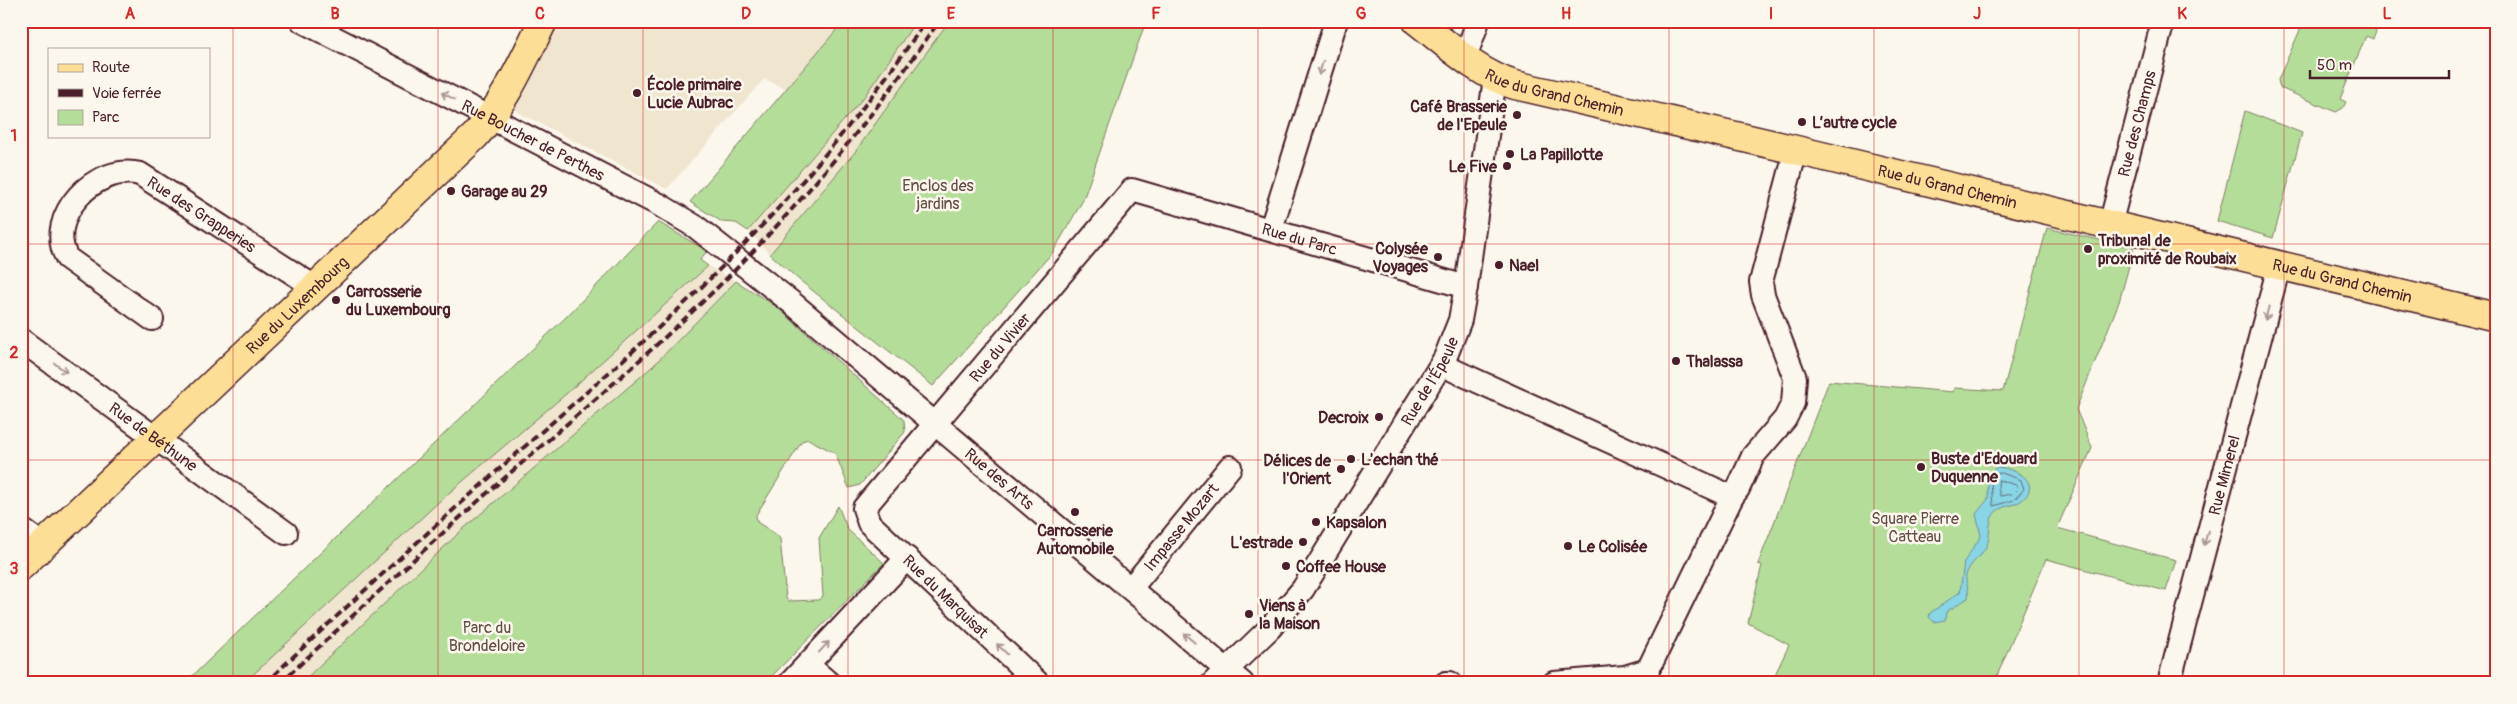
<svg xmlns="http://www.w3.org/2000/svg" width="2517" height="704" font-family="Pangolin,sans-serif">
  <rect width="100%" height="100%" fill="#fbf7ec"/>
  <filter id="ink" filterUnits="userSpaceOnUse"><feTurbulence type="fractalNoise" baseFrequency=".02" numOctaves="2"/><feDisplacementMap in="SourceGraphic" scale="10" xChannelSelector="R" yChannelSelector="G"/><feConvolveMatrix kernelMatrix="1 2 1 2 8 2 1 2 1" color-interpolation-filters="sRGB"/></filter>
  <g filter="url(#ink)">
    <!-- built -->
    <g fill="#f0e5cf">
      <path d="M559,21H844L786,89L764,79L667,189L516,111L515,106Z"/>
      <path d="M916,21H949L855,152L770,254L748,231L864,97Z"/>
      <path d="M708,266L736,281L653,366L462,530L301,683H244L443,498L566,394Z"/>
    </g>
    <!-- green -->
    <g fill="#b4dd9a" stroke="#7f7e62">
      <path d="M844,21H916L864,97L748,231L736,223L722,222L690,202Z"/>
      <path d="M949,21H1146L1083,200L1053,252L933,386L798,279L770,254L855,152Z"/>
      <path d="M2304,21H2368L2372,23L2376,32L2373,39L2366,36L2340,99L2346,102L2343,108L2336,112L2280,88L2278,80Z"/>
      <path d="M2245,111L2302,133L2273,238L2217,221Z"/>
      <path d="M658,222L707,251L700,260L708,266L566,394L443,498L244,683H185L567,316Z"/>
      <path d="M2047,228L2134,248L2119,302L2076,409L2092,448L2057,528L2176,560L2166,591L2046,559L1994,683H1771L1789,645L1748,623L1762,565L1758,564L1829,381L1953,392L1954,388L2003,391Z"/>
      <path d="M736,281L777,307L904,420L905,432L860,485L849,488L835,453L808,439L802,441L756,515L757,522L777,535L780,539L786,598L788,601L818,600L823,596L819,538L838,506L848,530L884,563L765,683H301L462,530L653,366Z"/>
    </g>
    <!-- water -->
    <path fill="#88d5e6" stroke="#6f8c9b" d="M1997,467C2010,468 2038,477 2027,495C2018,509 1999,502 1992,517C1988,526 1991,538 1986,547C1980,558 1970,562 1966,575C1965,582 1970,589 1968,598L1946,612L1945,620L1934,622L1929,617L1930,613L1960,592L1964,562L1981,536L1976,514L1988,499V475Z"/>
    <g fill="none" stroke-linecap="round" stroke-linejoin="round">
      <!-- shore -->
      <g stroke="#636876" stroke-width="1">
        <path d="M2002,473L2021,480L2024,489L2014,500L1993,506L1991,482L1996,474Z"/>
        <path d="M1999,480L2016,485L2018,488L2012,494L2000,496L1998,489Z"/>
      </g>
      <!-- minor casing -->
      <g stroke="#4a1f2b" stroke-width="26">
        <g id="minor">
          <path id="s1" d="M302,21L658,204L696,227L791,302L1242,683"/>
          <path d="M1465,58L1478,21"/>
          <path id="s2" d="M2110,225L2163,21"/>
          <path d="M1271,229L1336,21"/>
          <path id="s3" d="M152,319L67,258C44,218 95,163 140,174L316,288"/>
          <path id="s4" d="M21,340L286,533"/>
          <path d="M1442,365L1732,497"/>
          <path d="M21,529L43,545"/>
          <path id="s5" d="M1131,588L1230,467"/>
          <path d="M808,665L829,683"/>
          <path d="M790,683L907,558"/>
          <path id="s6" d="M1038,683L869,523L864,508L1132,190L1466,287"/>
          <path id="s7" d="M1213,683L1270,628L1303,589L1445,358L1460,320L1466,287L1495,78"/>
          <path d="M1446,683H1450"/>
          <path d="M1554,683L1625,677L1648,670L1732,497L1738,489L1753,456L1785,419L1793,403L1795,378L1763,295L1761,282L1796,150"/>
          <path id="s8" d="M2169,683L2279,266"/>
        </g>
      </g>
      <!-- major casing -->
      <g stroke="#4a1f2b" stroke-width="31">
        <g id="major">
          <path id="s9" d="M1417,21C1448,45 1478,74 1515,85L1796,150L2496,317"/>
          <path id="s10" d="M21,566L475,136C505,103 523,61 543,21"/>
        </g>
      </g>
      <!-- minor -->
      <use href="#minor" stroke="#fbf7ec" stroke-width="22"/>
      <!-- major -->
      <use href="#major" stroke="#fcde96" stroke-width="28"/>
      <!-- rail -->
      <g stroke="#4a1f2b" stroke-width="4" stroke-dasharray="8 4" stroke-linecap="butt">
        <path d="M265,683C335,618 405,552 477,489C569,406 666,327 751,237C816,170 873,98 926,21"/>
        <path d="M280,683C348,620 416,557 485,495C567,423 652,353 730,275C807,197 877,112 939,21"/>
      </g>
    </g>
    <!-- one-way arrows -->
    <defs><path id="oneway-shaft" d="M-6 0H5M1.5-3L5.5 0L1.5 3" fill="none" stroke-width="1.6" stroke-linecap="round" stroke-linejoin="round" transform="scale(1.25)"/></defs>
    <g stroke="#ab9695">
      <use href="#oneway-shaft" transform="translate(1321 68) rotate(107)"/>
      <use href="#oneway-shaft" transform="translate(448 96) rotate(-153)"/>
      <use href="#oneway-shaft" transform="translate(2267 313) rotate(105)"/>
      <use href="#oneway-shaft" transform="translate(61 368) rotate(36)"/>
      <use href="#oneway-shaft" transform="translate(2206 538) rotate(105)"/>
      <use href="#oneway-shaft" transform="translate(1189 638) rotate(-140)"/>
      <use href="#oneway-shaft" transform="translate(824 647) rotate(-47)"/>
      <use href="#oneway-shaft" transform="translate(1002 649) rotate(-136)"/>
    </g>
  </g>
  <!-- grid -->
  <path fill="none" stroke="#d62828" stroke-width="1" stroke-opacity="0.55" d="M233,21V683M438,21V683M643,21V683M848,21V683M1053,21V683M1258,21V683M1464,21V683M1669,21V683M1874,21V683M2079,21V683M2284,21V683M21,244H2496M21,460H2496"/>
  <!-- markers -->
  <g fill="#4a1f2b" stroke="#fbf7ec" stroke-width="2">
    <circle cx="637" cy="93" r="5"/>
    <circle cx="1517" cy="115" r="5"/>
    <circle cx="1802" cy="122" r="5"/>
    <circle cx="1510" cy="154" r="5"/>
    <circle cx="1507" cy="166" r="5"/>
    <circle cx="451" cy="191" r="5"/>
    <circle cx="2088" cy="249" r="5"/>
    <circle cx="1438" cy="257" r="5"/>
    <circle cx="1499" cy="265" r="5"/>
    <circle cx="336" cy="300" r="5"/>
    <circle cx="1676" cy="361" r="5"/>
    <circle cx="1379" cy="417" r="5"/>
    <circle cx="1351" cy="459" r="5"/>
    <circle cx="1921" cy="467" r="5"/>
    <circle cx="1341" cy="469" r="5"/>
    <circle cx="1075" cy="512" r="5"/>
    <circle cx="1316" cy="522" r="5"/>
    <circle cx="1303" cy="542" r="5"/>
    <circle cx="1568" cy="546" r="5"/>
    <circle cx="1286" cy="566" r="5"/>
    <circle cx="1249" cy="614" r="5"/>
  </g>
  <g text-anchor="middle" stroke-width="5" stroke-linejoin="round" paint-order="stroke">
    <!-- poi labels -->
    <g font-size="16" font-weight="bold" fill="#4a1f2b" stroke="#fbf7ec" text-anchor="start">
      <text x="647" y="90">École primaire<tspan x="647" dy="18">Lucie Aubrac</tspan></text>
      <text x="1507" y="112" text-anchor="end">Café Brasserie<tspan x="1507" dy="18">de l'Epeule</tspan></text>
      <text x="1812" y="128">L’autre cycle</text>
      <text x="1520" y="160">La Papillotte</text>
      <text x="1497" y="172" text-anchor="end">Le Five</text>
      <text x="461" y="197">Garage au 29</text>
      <text x="2098" y="246">Tribunal de<tspan x="2098" dy="18">proximité de Roubaix</tspan></text>
      <text x="1428" y="254" text-anchor="end">Colysée<tspan x="1428" dy="18">Voyages</tspan></text>
      <text x="1509" y="271">Nael</text>
      <text x="346" y="297">Carrosserie<tspan x="346" dy="18">du Luxembourg</tspan></text>
      <text x="1686" y="367">Thalassa</text>
      <text x="1369" y="423" text-anchor="end">Decroix</text>
      <text x="1931" y="464">Buste d'Edouard<tspan x="1931" dy="18">Duquenne</tspan></text>
      <text x="1361" y="465">L'echan thé</text>
      <text x="1331" y="466" text-anchor="end">Délices de<tspan x="1331" dy="18">l'Orient</tspan></text>
      <text x="1326" y="528">Kapsalon</text>
      <text x="1075" y="536" text-anchor="middle">Carrosserie<tspan x="1075" dy="18">Automobile</tspan></text>
      <text x="1293" y="548" text-anchor="end">L'estrade</text>
      <text x="1578" y="552">Le Colisée</text>
      <text x="1296" y="572">Coffee House</text>
      <text x="1259" y="611">Viens à<tspan x="1259" dy="18">la Maison</tspan></text>
    </g>
    <!-- street labels -->
    <g font-size="16" fill="#4a1f2b" stroke="#fbf7ec">
      <text dy="6" stroke="none"><textPath href="#s9" startOffset="158">Rue du Grand Chemin</textPath></text>
      <text dy="6" stroke="none"><textPath href="#s2" startOffset="105">Rue des Champs</textPath></text>
      <text dy="6" stroke="none"><textPath href="#s1" startOffset="260">Rue Boucher de Perthes</textPath></text>
      <text dy="6" stroke="none"><textPath href="#s9" startOffset="562">Rue du Grand Chemin</textPath></text>
      <text dy="6" stroke="none"><textPath href="#s3" startOffset="314">Rue des Grapperies</textPath></text>
      <text dy="6" stroke="none"><textPath href="#s6" startOffset="839">Rue du Parc</textPath></text>
      <text dy="6" stroke="none"><textPath href="#s9" startOffset="968">Rue du Grand Chemin</textPath></text>
      <text dy="6" stroke="none"><textPath href="#s10" startOffset="380">Rue du Luxembourg</textPath></text>
      <text dy="6" stroke="none"><textPath href="#s6" startOffset="459">Rue du Vivier</textPath></text>
      <text dy="6" stroke="none"><textPath href="#s7" startOffset="374">Rue de l'Épeule</textPath></text>
      <text dy="6" stroke="none"><textPath href="#s4" startOffset="164">Rue de Béthune</textPath></text>
      <text dy="6" stroke="none"><textPath href="#s8" startOffset="215">Rue Mimerel</textPath></text>
      <text dy="6" stroke="none"><textPath href="#s1" startOffset="839">Rue des Arts</textPath></text>
      <text dy="6" stroke="none"><textPath href="#s5" startOffset="79">Impasse Mozart</textPath></text>
      <text transform="translate(946 596) rotate(44)" y="6">Rue du Marquisat</text>
    </g>
    <!-- park labels -->
    <g font-size="16" fill="#644e47" stroke="#fbf7ec">
      <text x="938" y="191">Enclos des<tspan x="938" dy="18">jardins</tspan></text>
      <text x="1915" y="524">Square Pierre<tspan x="1915" dy="18">Catteau</tspan></text>
      <text x="487" y="633">Parc du<tspan x="487" dy="18">Brondeloire</tspan></text>
    </g>
  </g>
  <!-- margin -->
  <rect width="2517" height="704" fill="none" stroke="#fbf7ec" stroke-width="55"/>
  <!-- legend -->
  <rect x="48" y="48" width="162" height="90" fill="#fbf7ec" stroke="#b4a19f"/>
  <rect x="58" y="64" width="25" height="8" fill="#fcde96" stroke="#b4a19f"/>
  <text x="92" y="72" font-size="15" fill="#4a1f2b">Route</text>
  <rect x="58" y="89" width="25" height="8" fill="#4a1f2b" stroke="#b4a19f"/>
  <text x="92" y="98" font-size="15" fill="#4a1f2b">Voie ferrée</text>
  <rect x="58" y="110" width="25" height="15" fill="#b4dd9a" stroke="#b4a19f"/>
  <text x="92" y="122" font-size="15" fill="#4a1f2b">Parc</text>
  <!-- scale -->
  <path d="M2310 70v8h139v-8" fill="none" stroke="#4a1f2b" stroke-width="2.5"/>
  <text x="2317" y="70" font-size="15" fill="#4a1f2b" stroke="#fbf7ec" stroke-width="4" paint-order="stroke">50 m</text>
  <rect x="28" y="28" width="2462" height="648" fill="none" stroke="#d62828" stroke-width="2"/>
  <g font-size="16" text-anchor="middle" font-weight="bold" fill="#d62828">
    <text x="130" y="19">A</text>
    <text x="335" y="19">B</text>
    <text x="540" y="19">C</text>
    <text x="746" y="19">D</text>
    <text x="951" y="19">E</text>
    <text x="1156" y="19">F</text>
    <text x="1361" y="19">G</text>
    <text x="1566" y="19">H</text>
    <text x="1771" y="19">I</text>
    <text x="1977" y="19">J</text>
    <text x="2182" y="19">K</text>
    <text x="2387" y="19">L</text>
    <text x="14" y="141">1</text>
    <text x="14" y="358">2</text>
    <text x="14" y="574">3</text>
  </g>
</svg>
